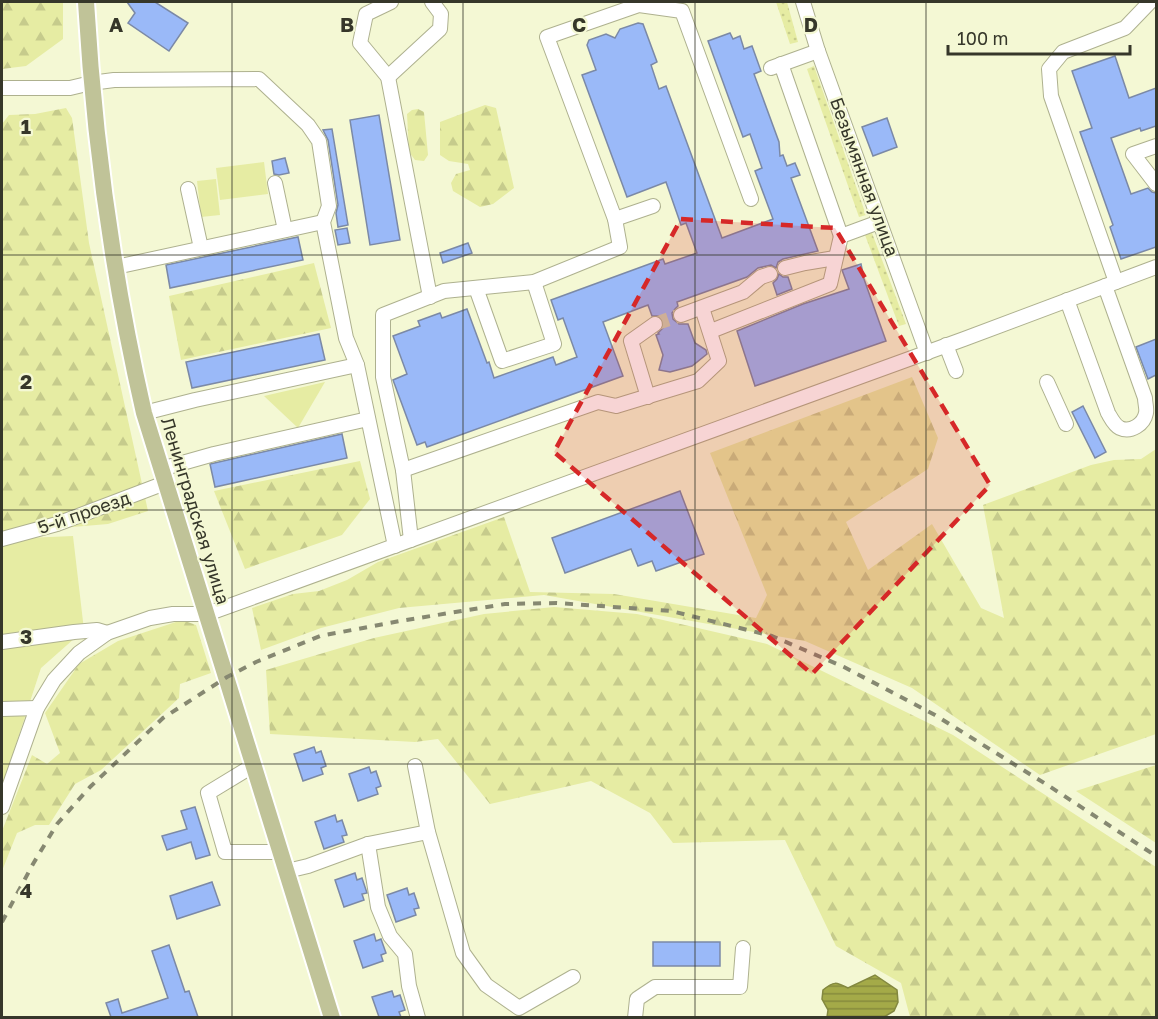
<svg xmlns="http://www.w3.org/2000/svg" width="1158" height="1019" font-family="'Golos Text',sans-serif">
  <defs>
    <pattern id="grass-dots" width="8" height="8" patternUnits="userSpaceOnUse" patternTransform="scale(1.5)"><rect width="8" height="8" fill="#e6eca3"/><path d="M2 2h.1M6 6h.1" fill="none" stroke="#c6cb8c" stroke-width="1.8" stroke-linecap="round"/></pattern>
    <pattern id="forest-firs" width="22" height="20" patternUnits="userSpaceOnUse" patternTransform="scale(1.5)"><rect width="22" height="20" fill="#e6eca3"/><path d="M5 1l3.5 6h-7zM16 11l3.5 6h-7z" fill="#c6cb8c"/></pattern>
    <pattern id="water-rules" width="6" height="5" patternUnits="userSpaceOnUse" patternTransform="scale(1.5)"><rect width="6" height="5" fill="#a4aa48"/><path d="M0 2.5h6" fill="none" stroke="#868b3c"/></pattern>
  </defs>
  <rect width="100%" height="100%" fill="#f4f8d4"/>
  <!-- grass -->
  <g fill="url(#grass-dots)">
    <path d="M776,2H787L798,42L790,44Z"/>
    <path d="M814,66L866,215L859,217L807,69Z"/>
    <path d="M872,233L906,324L899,326L865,235Z"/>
  </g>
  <!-- forest -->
  <g fill="url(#forest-firs)">
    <path d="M2,2H63V39L26,66L2,69Z"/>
    <path d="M485,105L496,108L514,188L493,204L480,207L453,191L451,183L456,174L470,170L468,164L449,161L440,155V122Z"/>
    <path d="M66,108L72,118L89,243L148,511L108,524L25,531H2V124L9,115L35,114Z"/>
    <path d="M418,109L424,112L428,155L424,161L415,160L409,152L407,114L412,110Z"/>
    <path d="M314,263L331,328L181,360L169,296Z"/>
    <path d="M912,377L938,438L928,469L846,522L868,570L932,524L981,608L1004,618L983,505L1091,465L1114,460L1141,459L1156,449V734L1040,775L912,688L805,641L544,595L399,608L321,628L261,650L252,608L293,594L319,591L347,580L378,562L504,517L530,592L614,594L756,618L767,595L710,453Z"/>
    <path d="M360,461L370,499L342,535L245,569L214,491Z"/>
    <path d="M554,607L637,614L767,644L953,735L1156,867V1017H910L901,983L836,946L785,840L673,843L650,813L591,781L490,804L438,739L415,742L270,734L266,670L374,638L484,614Z"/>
    <path d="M182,620L196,625L211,673L180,684L179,698L101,770L75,784L49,825H35L17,833L2,871V831L32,755L47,764L60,753L45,713L79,664L118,641Z"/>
    <path d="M1156,765V843L1076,791Z"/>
  </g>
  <!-- green -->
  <g fill="#e6eca3">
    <path d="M264,162L268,194L220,200L216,168Z"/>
    <path d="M216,179L220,215L201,217L197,181Z"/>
    <path d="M325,382L298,428L264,396Z"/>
    <path d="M73,536L84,630L41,668L2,787V539Z"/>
  </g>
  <!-- water -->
  <path fill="url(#water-rules)" stroke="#83883f" stroke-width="1.5" d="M875,975L897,990L898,1002L894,1011L884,1017H827L828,1010L822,999L823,990C834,981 836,982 848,988Z"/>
  <!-- building -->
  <g fill="#9ab9f8" stroke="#7b89a6" stroke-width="1.5">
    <path d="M127,2H155L188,23L169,51L128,23L135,13Z"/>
    <path d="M638,23L643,24L657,62L651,65L659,89L666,86L722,238L773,219L755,171L762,168L750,134L743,137L708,41L730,33L733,39L740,36L744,49L752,46L761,71L754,74L779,142L780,156L783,155L787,166L795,163L800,175L791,178L818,251L783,259L778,262L776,268L771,265L758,268L747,277L677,302L678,306L675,309L672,313L673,319L679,324H688L695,343L706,350L707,354L692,366L670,372L659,370L663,355L656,335L659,334L658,333L663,328L664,323L659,316H652L648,305L603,322L623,376L427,447L425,442L417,445L393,380L407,374L393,336L420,326L418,321L440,313L442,318L467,309L487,363L489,362L494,378L553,357L556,365L577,357L563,318L558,320L551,300L663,259L665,264L697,253L686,223L681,225L666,182L627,197L582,75L596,70L587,45L589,40L606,34L615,38L620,29Z"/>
    <path d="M1115,56L1129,98L1156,88V126L1141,131L1140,128L1111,138L1131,194L1148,188L1152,192L1156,193V247L1121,259L1110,227L1113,225L1080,132L1092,128L1072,71Z"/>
    <path d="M379,115L400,240L370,245L350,120Z"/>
    <path d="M887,118L897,147L873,156L862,127Z"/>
    <path d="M332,129L348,225L338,227L336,213L338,205L328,140L323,130Z"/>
    <path d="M285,158L289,173L279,175L274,174L272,161Z"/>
    <path d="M347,228L350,243L338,245L335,230Z"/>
    <path d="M298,237L303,260L170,288L166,265Z"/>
    <path d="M468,243L472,253L443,263L440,253Z"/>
    <path d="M861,264L864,279L886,341L755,386L737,331L803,304L849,289L842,270Z"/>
    <path d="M779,274L783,277H788L792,289L777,295L773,283L777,279Z"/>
    <path d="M319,334L325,360L192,388L186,362Z"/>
    <path d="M1156,339V375L1148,379L1136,347Z"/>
    <path d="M1083,406L1106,452L1095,458L1072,412Z"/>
    <path d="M342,434L347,458L215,487L210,464Z"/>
    <path d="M680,491L704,554L656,571L652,561L638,566L631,549L565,573L552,538Z"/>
    <path d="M314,747L316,753L321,751L326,766L321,768L323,774L303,781L294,754Z"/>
    <path d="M369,767L371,773L376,771L381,786L376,788L378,794L358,801L349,774Z"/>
    <path d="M195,807L210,855L196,859L191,842L167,850L162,836L187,829L181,811Z"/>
    <path d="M335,815L337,822L342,820L347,835L342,836L344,842L324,849L315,822Z"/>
    <path d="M355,873L357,880L362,878L367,893L362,894L364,900L344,907L335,880Z"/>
    <path d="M212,882L220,905L177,919L170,896Z"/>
    <path d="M407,888L409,895L414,893L419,908L414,909L416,915L396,922L387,895Z"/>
    <path d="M374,934L376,941L381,939L386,953L381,955L383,961L363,968L354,941Z"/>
    <rect x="653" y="942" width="67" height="24"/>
    <path d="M169,945L185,992L189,991L198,1017H111L106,1003L118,999L122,1013L168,998L152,951Z"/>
    <path d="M392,991L394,997L400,995L405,1010L399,1012L401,1017H379L372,997Z"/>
  </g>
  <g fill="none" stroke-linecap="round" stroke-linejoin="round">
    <!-- minor-tunnel -->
    <path stroke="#ced1b2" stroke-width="14" stroke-dasharray="14 7" stroke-linecap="butt" d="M655,324L681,315"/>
    <!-- minor casing -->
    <g stroke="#aeb18f" stroke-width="16">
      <g id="minor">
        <path d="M391,2L366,14L360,43L388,77L430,297"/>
        <path d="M803,2L818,51L927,353"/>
        <path d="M781,64L841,236"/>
        <path d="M771,68L818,51"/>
        <path d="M388,77L440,29L441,14L432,2"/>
        <path d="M2,88H70L91,83L114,80L259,79L308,125L319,141L329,206L323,222L346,338L357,365L395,546"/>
        <path d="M1156,146L1133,154L1156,184"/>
        <path d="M275,183L285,230"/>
        <path d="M188,189L201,248"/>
        <path d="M615,219L653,206"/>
        <path d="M116,267L323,222"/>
        <path d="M785,268L805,263L835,258"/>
        <path d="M1116,282L1051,96L1049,69L1063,52L1125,28L1150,2"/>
        <path d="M476,288L502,361L554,344L534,282"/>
        <path d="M1067,300L1108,413C1111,418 1114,425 1120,428C1131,433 1144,424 1146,413C1147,409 1145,403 1145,398L1105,286"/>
        <path d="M681,315L743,292L761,277L770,274"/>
        <path d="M711,331L830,284L841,236L879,222"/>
        <path d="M946,345L956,371"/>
        <path d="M1047,382L1066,424"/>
        <path d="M648,397L631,341L655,324"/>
        <path d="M144,413L195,400L357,365"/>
        <path d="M161,469L214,454L368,419"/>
        <path d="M403,470L598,402L616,406L698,381L719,361L702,308"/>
        <path d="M2,539L57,524L165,483"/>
        <path d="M411,540L403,470L383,377V315L444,291L534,282L620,247L615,219L547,37L639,5L682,11L751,199"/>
        <path d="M2,642L74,632L97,630L107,633"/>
        <path d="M2,709L37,708"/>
        <path d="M254,765L208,793L225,852H281"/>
        <path d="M415,766L428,832L463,953L486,985L519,1008L573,977"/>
        <path d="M2,807L37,708L54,680L79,653L107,633L150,618L173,614H207L964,339L1156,267"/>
        <path d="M368,844L378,907L390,936L405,954L409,986L418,1018"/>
        <path d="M287,871L308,866L368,844L428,832"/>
        <path d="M635,1018L637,999L655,987H740L743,948"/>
      </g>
    </g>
    <!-- major casing -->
    <g stroke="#fff" stroke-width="20">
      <path id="major" d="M86,2C94,140 113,278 144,413L332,1018"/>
    </g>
    <!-- minor -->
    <use href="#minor" stroke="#fff" stroke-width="14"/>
    <!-- major -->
    <use href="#major" stroke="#c0c398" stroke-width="16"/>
    <!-- rail -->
    <path stroke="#868871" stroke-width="4" stroke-dasharray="8 8" stroke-linecap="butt" d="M2,922L33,864L57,824L90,787L163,718L227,677L256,662L320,636L400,621L505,604L557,603L671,611L772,636L844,667L935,715L1049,786L1156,856"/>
  </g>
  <!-- marked area -->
  <path fill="#d62828" fill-opacity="0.2" stroke="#d62828" stroke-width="4.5" stroke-dasharray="12 8" stroke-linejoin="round" d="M681,219L835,228L990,485L812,674L554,452Z"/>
  <!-- grid -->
  <path fill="none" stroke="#36372a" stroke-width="1.5" stroke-opacity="0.55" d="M232,2V1018M463,2V1018M695,2V1018M926,2V1018M2,255H1156M2,510H1156M2,764H1156"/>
  <g text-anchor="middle" stroke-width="4.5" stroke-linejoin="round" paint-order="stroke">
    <!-- street labels -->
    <g font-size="18" fill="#36372a" stroke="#f4f8d4">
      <text transform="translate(864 177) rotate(70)" y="6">Безымянная улица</text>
      <text transform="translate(195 511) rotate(73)" y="6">Ленинградская улица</text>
      <text transform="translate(84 513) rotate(-19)" y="6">5-й проезд</text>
    </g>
  </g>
  <g font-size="20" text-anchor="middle" font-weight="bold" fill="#36372a" stroke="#f4f8d4" stroke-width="4.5" stroke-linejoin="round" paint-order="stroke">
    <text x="116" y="32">A</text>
    <text x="347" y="32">B</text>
    <text x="579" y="32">C</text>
    <text x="811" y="32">D</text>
    <text x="26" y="134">1</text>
    <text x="26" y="389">2</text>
    <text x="26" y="644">3</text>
    <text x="26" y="898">4</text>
  </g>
  <!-- border -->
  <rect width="1158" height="1019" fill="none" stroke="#36372a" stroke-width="6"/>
  <!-- scale -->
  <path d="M948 45v9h182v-9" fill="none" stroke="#36372a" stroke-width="3"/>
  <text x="957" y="45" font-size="18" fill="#36372a" stroke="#f4f8d4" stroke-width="4.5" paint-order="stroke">100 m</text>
</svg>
